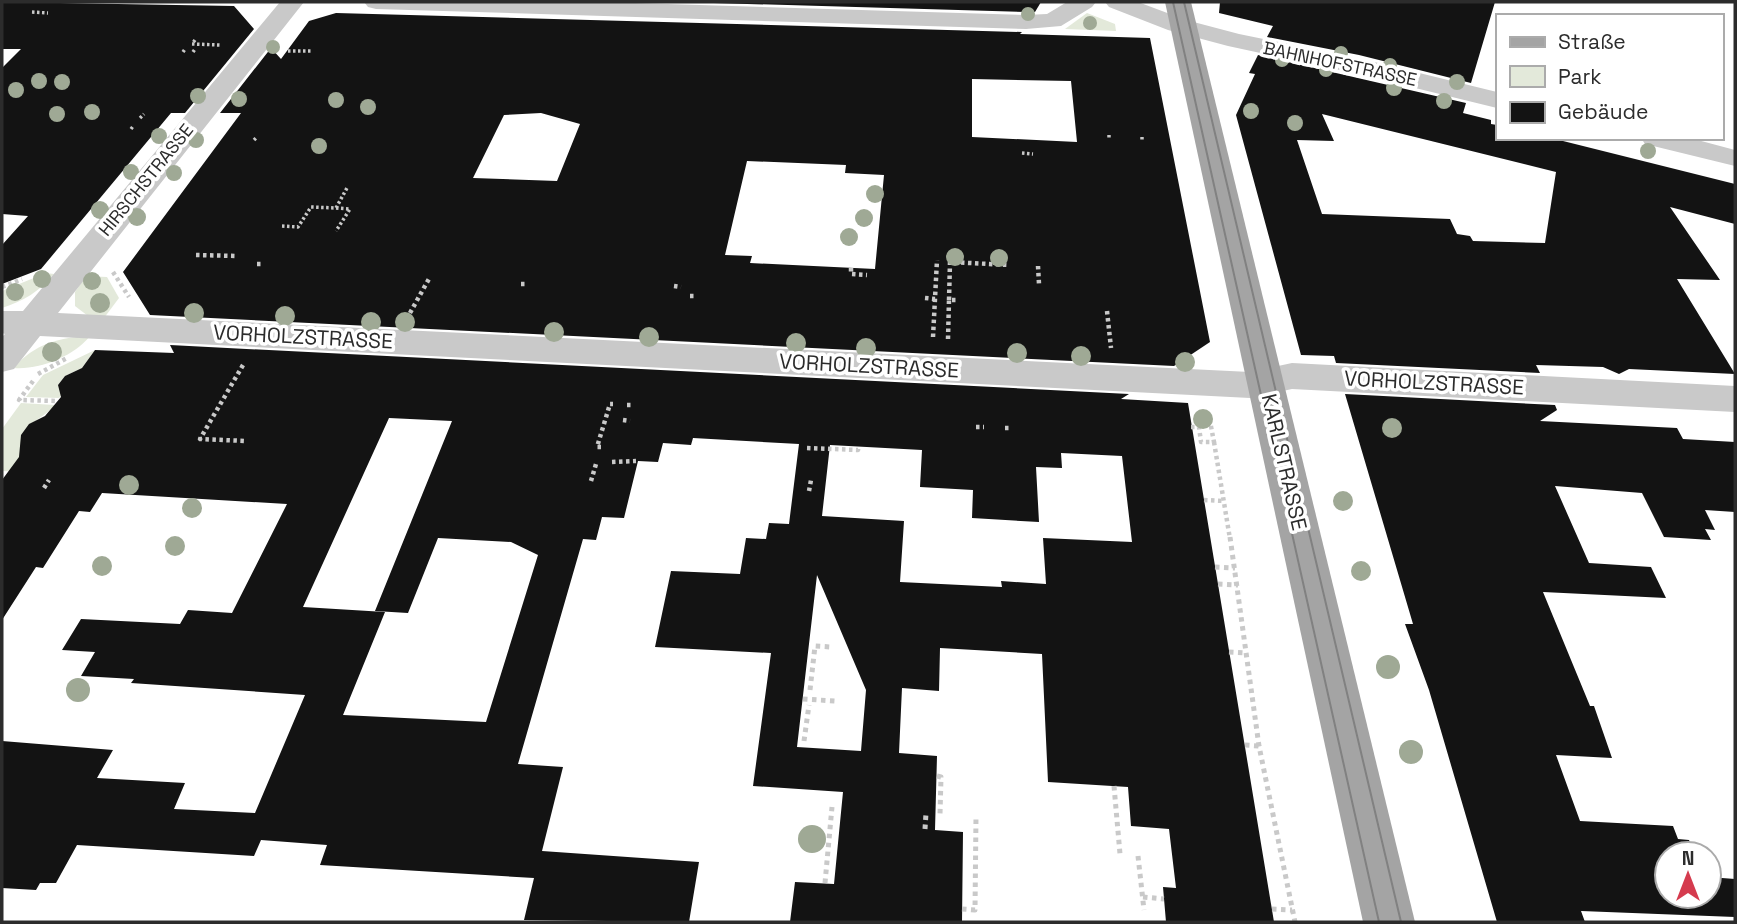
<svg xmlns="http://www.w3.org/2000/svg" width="1737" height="924" font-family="'Space Grotesk',sans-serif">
  <rect width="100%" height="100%" fill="#fff"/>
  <!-- green -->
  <g fill="#e3e9da">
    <path d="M1087,13L1115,24L1116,31L1065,29Z"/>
    <path d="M46,273L54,274C39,292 23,301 2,308V291Z"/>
    <path d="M86,276L107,277L119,298L104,318L88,316L75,306V292Z"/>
    <path d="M90,336C74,356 40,370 14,368C33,344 61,337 90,336Z"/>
    <path d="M95,350L82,368L65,376L58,385L61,388L67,389L59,398L26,397L43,375Z"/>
    <path d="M21,403L55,405C44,418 27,422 21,438L84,475L2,471V429Z"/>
  </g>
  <!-- building -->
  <g fill="#131313" fill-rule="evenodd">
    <path d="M2,2L234,6L254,29L185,113H171L41,269L2,284V245L28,216L2,214V68L21,49H2Z"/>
    <path d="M680,2H1041L1035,12H1026Z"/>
    <path d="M1220,2H1495L1471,83L1359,55L1267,37L1273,26L1219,13Z"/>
    <path d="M336,13L1022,32L1020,34L1150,38L1210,342L1174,366L150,315L123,272L241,113H220L271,48L281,59L309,21ZM972,79L1071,81L1077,142L972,137ZM541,113L580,124L557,181L473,178L504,115ZM747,161L846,165L845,173L884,175L875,269L750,263L752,256L725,255Z"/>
    <path d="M1258,55L1466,103L1463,113L1491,120V124L1497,125V138H1551L1735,184V224L1670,207L1720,280L1677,279L1735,374L1629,369L1619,374L1603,367L1536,365L1540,373L1336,363L1334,356L1301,355L1236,115L1255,74L1249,73ZM1322,114L1556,172L1545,243L1473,241L1470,236L1457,234L1450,219L1322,214L1297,140L1334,141Z"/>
    <path d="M170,345L1129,394L1121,399L1188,403L1274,922H1166L1163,887L1176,888L1169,829L1131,826L1128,787L1048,782L1042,654L940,648L939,691L902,688L899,753L937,756L935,830L963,832L962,922H790L795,882L834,884L843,792L753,786L771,653L655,647L671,571L740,574L746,538L766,539L769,523L789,524L799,444L693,438L691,445L663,443L658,462L638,461L624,518L602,517L596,540L583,539L518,764L563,767L542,851L699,862L689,922L524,920L534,878L320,865L327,845L261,840L254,856L77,845L56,883H40L36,890L2,888V741L113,750L97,778L185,783L174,809L255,813L305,695L131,683L134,679L81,676L95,652L62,650L81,619L180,624L188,610L232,613L287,504L102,493L90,512L79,511L43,568L36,567L2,620V480L19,457L21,435L29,424L45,416L61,397L58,385L65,376L82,368L95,350L174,353ZM389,418L452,421L375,611L408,613L438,538L511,542L538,555L486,722L343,715L385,612L303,607ZM830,445L922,450L920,487L973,490L972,518L1039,522L1036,467L1062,468L1061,453L1122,456L1132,542L1043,538L1046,584L1001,581L1002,587L900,582L904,521L822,516ZM817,575L866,690L861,751L797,747Z"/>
    <path d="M1345,394L1555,405L1557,410L1540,421L1677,428L1683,439L1735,442V512L1705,510L1715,530L1705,529L1711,540L1664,537L1642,493L1555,486L1589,563L1651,567L1666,598L1543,592L1590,706H1594L1612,758L1556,755L1580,821L1673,826L1678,839L1689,840L1695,854H1667V896H1709V877L1735,879V917L1581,911L1585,922H1497L1429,690L1405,624H1413Z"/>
  </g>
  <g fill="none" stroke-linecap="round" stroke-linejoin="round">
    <!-- path-far2 -->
    <g stroke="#c9c9c9" stroke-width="3.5" stroke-dasharray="2.5 2.5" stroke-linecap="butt">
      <path d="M32,12L48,13"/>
      <path d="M195,40L192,44L220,45"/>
      <path d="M288,51H311"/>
      <path d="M183,52L185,49"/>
      <path d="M193,52L195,49"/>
      <path d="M140,118L144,114"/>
      <path d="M131,129L134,125"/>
      <path d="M1109,135V140"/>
      <path d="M1142,137V140"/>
      <path d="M254,140L257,137"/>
      <path d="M1022,153L1033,154"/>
      <path d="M336,208L350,209L336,231"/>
      <path d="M282,226L298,227L311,207L336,208L347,188"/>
    </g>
    <!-- path-far1 -->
    <g stroke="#c9c9c9" stroke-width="4.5" stroke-dasharray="3.5 3.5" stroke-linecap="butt">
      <path d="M196,255L238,256"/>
      <path d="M257,264H264"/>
      <path d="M1038,266L1039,284"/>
      <path d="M851,268V274L867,275"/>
      <path d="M113,272L129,297"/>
      <path d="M521,284H527"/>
      <path d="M674,286L681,287"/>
      <path d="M2,287L22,279"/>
      <path d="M690,296H694"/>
      <path d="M925,298L935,299"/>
      <path d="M949,300L950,262L1009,265"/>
      <path d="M1107,311L1111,348"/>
      <path d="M410,313L430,277"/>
      <path d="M933,337L937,260"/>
      <path d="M948,339L949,300H958"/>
      <path d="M243,365L200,439L246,441"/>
      <path d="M38,374L67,358"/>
      <path d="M33,381L19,400L57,401"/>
      <path d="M627,405H634"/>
      <path d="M623,420L630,421"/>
      <path d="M976,427H984"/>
      <path d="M1191,427H1199L1201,442H1214L1209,416"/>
      <path d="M1005,428H1011"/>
      <path d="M1214,442L1230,539"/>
      <path d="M601,447H597L610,404H613"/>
      <path d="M807,448L858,450L859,446"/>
      <path d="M612,462L636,461"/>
      <path d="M591,481L596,464"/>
      <path d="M44,488L49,480"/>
      <path d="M809,491L811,480"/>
      <path d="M1204,500L1224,501"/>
    </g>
    <!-- path -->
    <g stroke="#c9c9c9" stroke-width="5" stroke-dasharray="4.5 4.5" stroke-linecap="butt">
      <path d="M1230,537L1259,746L1295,922"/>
      <path d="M1215,567L1235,568"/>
      <path d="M1218,584L1238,585"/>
      <path d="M1229,652L1246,653"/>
      <path d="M810,690L815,646L831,647"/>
      <path d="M803,699L835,701"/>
      <path d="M804,741L809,705"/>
      <path d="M1245,745L1259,746"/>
      <path d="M937,776L941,777L940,814"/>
      <path d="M1114,786L1120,854"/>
      <path d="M925,829L926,813"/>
      <path d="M1138,856L1144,910"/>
      <path d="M825,883L832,807"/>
      <path d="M1143,897L1164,899"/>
      <path d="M962,909L975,910L976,816"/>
      <path d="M1272,909L1292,910"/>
    </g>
    <!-- minor -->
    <g fill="#c9c9c9" fill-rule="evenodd">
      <path d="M280,2H304L58,313L1250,372L1292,363L1735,386V412L1292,389L1250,398L40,336L14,369L2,372V337L5,334L2,333V311H23Z"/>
      <path d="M364,2H603L1026,15L1047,14L1067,2H1096L1092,7L1061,26L1026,29L376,9L368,7Z"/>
      <path d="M1105,2H1138L1186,20L1239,34L1358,58L1497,92V108L1358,74L1228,46L1168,30L1109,7Z"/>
      <path d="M1641,138H1690L1735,150V166L1645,144Z"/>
    </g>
    <!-- major -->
    <path fill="#a4a4a4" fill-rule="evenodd" d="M1165,2H1191L1415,922H1363Z"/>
    <!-- tram -->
    <g stroke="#818181" stroke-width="2">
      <path d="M1173,2L1379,922"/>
      <path d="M1184,2L1401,922"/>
    </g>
  </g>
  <!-- trees -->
  <g fill="#9fa995">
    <circle cx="1028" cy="14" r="7"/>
    <circle cx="1090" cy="23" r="7"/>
    <circle cx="273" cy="47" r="7"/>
    <circle cx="1341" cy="53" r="7"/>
    <circle cx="1282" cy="60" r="7"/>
    <circle cx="1390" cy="65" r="7"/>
    <circle cx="1326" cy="70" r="7"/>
    <circle cx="39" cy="81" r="8"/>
    <circle cx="62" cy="82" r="8"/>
    <circle cx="1457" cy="82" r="8"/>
    <circle cx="1394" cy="88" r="8"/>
    <circle cx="16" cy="90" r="8"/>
    <circle cx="198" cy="96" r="8"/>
    <circle cx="239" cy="99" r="8"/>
    <circle cx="336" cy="100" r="8"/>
    <circle cx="1444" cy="101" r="8"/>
    <circle cx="368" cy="107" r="8"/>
    <circle cx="1251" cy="111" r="8"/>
    <circle cx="92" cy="112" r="8"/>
    <circle cx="57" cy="114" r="8"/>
    <circle cx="1295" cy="123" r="8"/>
    <circle cx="159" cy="136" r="8"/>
    <circle cx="196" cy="140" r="8"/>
    <circle cx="319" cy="146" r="8"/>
    <circle cx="1648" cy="151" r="8"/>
    <circle cx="131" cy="172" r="8"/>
    <circle cx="174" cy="173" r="8"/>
    <circle cx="875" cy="194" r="9"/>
    <circle cx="100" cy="210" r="9"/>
    <circle cx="137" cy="217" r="9"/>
    <circle cx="864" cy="218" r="9"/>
    <circle cx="849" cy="237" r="9"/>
    <circle cx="955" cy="257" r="9"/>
    <circle cx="999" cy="258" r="9"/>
    <circle cx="42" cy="279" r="9"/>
    <circle cx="92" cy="281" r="9"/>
    <circle cx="15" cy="292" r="9"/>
    <circle cx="100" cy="303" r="10"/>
    <circle cx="194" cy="313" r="10"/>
    <circle cx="285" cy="316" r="10"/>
    <circle cx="371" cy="322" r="10"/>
    <circle cx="405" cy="322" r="10"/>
    <circle cx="554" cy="332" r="10"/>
    <circle cx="649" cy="337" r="10"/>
    <circle cx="796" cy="343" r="10"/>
    <circle cx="866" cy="348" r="10"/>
    <circle cx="52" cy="352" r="10"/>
    <circle cx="1017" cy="353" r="10"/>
    <circle cx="1081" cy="356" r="10"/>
    <circle cx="1185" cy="362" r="10"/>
    <circle cx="1203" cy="419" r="10"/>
    <circle cx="1392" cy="428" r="10"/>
    <circle cx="129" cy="485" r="10"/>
    <circle cx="1343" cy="501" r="10"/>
    <circle cx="192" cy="508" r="10"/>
    <circle cx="175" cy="546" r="10"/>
    <circle cx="102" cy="566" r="10"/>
    <circle cx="1361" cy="571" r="10"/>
    <circle cx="1388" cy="667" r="12"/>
    <circle cx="78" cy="690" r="12"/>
    <circle cx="1411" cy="752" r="12"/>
    <circle cx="812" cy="839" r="14"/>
  </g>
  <g text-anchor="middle" stroke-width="7" stroke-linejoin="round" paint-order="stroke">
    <!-- far-street labels -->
    <g font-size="18" fill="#2c2c2c" stroke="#fff">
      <text transform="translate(1340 64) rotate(12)" y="6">BAHNHOFSTRASSE</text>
      <text transform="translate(146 180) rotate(-51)" y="6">HIRSCHSTRASSE</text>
    </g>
    <!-- street labels -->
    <g font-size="21" fill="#2c2c2c" stroke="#fff">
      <text transform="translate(303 337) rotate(3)" y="7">VORHOLZSTRASSE</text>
      <text transform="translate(869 366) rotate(3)" y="7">VORHOLZSTRASSE</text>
      <text transform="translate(1434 383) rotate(3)" y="7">VORHOLZSTRASSE</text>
      <text transform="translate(1284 462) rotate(77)" y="7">KARLSTRASSE</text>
    </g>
  </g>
  <!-- border -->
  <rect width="1737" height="924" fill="none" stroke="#2c2c2c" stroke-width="7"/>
  <!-- legend -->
  <rect x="1496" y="14" width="228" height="126" fill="#ffffff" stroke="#ababab" stroke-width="2"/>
  <rect x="1510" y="37" width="35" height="10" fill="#a4a4a4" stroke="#ababab" stroke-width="2"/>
  <text x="1558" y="49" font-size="21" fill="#2c2c2c">Straße</text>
  <rect x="1510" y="66" width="35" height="21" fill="#e3e9da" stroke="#ababab" stroke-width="2"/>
  <text x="1558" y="84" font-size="21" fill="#2c2c2c">Park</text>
  <rect x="1510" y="102" width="35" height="21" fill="#131313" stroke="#ababab" stroke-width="2"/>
  <text x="1558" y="119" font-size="21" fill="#2c2c2c">Gebäude</text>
  <!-- north arrow -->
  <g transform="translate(1688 875)"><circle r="33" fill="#ffffff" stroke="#ababab" stroke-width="2"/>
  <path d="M0-5L12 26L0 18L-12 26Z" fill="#d53b4e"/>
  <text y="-10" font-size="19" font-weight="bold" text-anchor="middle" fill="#2c2c2c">N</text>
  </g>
</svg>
